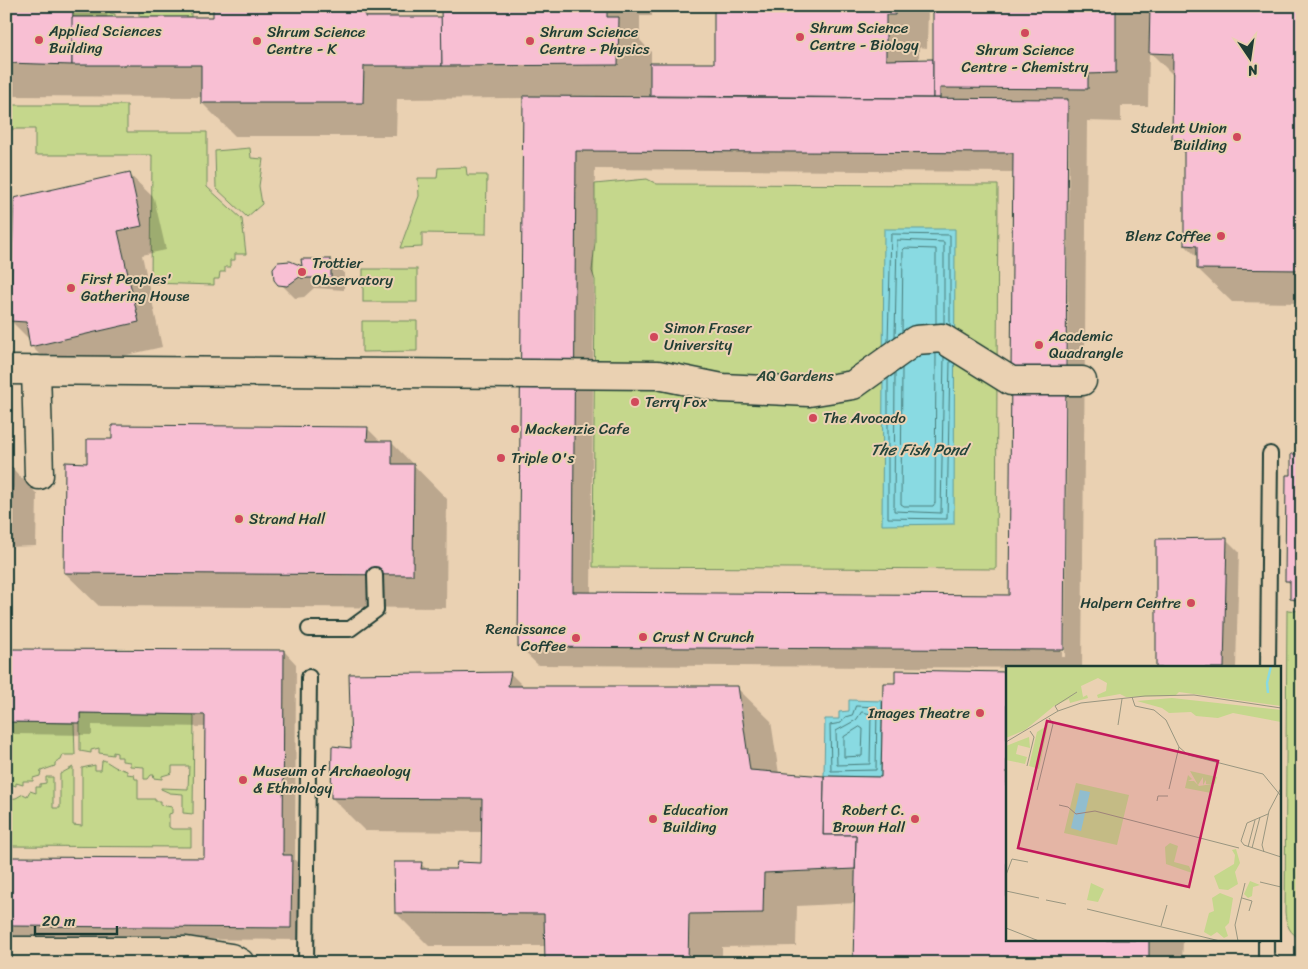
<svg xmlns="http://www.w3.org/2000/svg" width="1308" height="969" font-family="Sriracha,sans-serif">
  <rect width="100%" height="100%" fill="#ead1b2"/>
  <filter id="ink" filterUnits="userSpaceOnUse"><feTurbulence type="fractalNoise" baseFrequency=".02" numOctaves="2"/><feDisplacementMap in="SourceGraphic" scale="10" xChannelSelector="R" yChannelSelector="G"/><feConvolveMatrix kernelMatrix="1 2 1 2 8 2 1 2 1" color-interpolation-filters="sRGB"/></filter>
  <g filter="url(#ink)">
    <!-- green -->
    <g fill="#c5d78c" stroke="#728a60">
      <path d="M73,6H109L110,13L115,14V17H72Z"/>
      <path d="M148,6H191V17H139V12L148,11Z"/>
      <path d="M6,105H127V132H207V187L242,219L246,254H235V260H230V267H225V272H220L219,279H214V285L151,283L152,155H35V129H6Z"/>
      <path d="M250,148L251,158L263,159L259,186L262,204L247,217L216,188L215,151Z"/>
      <path d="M466,167L467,175H487L486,234L422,233V247L400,248L419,196L418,178H437L438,168Z"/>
      <path d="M647,179L657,184L998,185L996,569L593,567L595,280L592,271L595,243V184Z"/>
      <rect x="363" y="269" width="54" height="33"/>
      <path d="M362,321H417V351L362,352Z"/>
      <path d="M1287,610L1302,611V939C1289,934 1286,924 1285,912Z"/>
      <path d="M80,713L194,714L193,814L183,813V794L170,793L161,789V788L188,789L189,766H172V773L162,776V779L153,778L154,775H151L148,779H144V767L130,766V762L122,761V757H117V753L113,752V755L99,753V748L91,750V753L80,751Z"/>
      <path d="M6,722L74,723L75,755H63L61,760L55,763V766L41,771L40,776L33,778V781H23V785L16,783V786L10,784L8,786Z"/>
      <path d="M104,760L115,767L127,771V774L134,775L135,779H138V799H155V801H160V805L172,807V813L169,814V827L172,829H191V847L6,846V795L8,799L16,798L23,794L27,796L30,791L36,793V787H40V784L46,783V777H53V808H60V774L73,767V825L82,826V768L95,765V770H101L102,761Z"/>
    </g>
    <!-- water -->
    <g fill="#89dae2" stroke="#5f9b9c">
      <path d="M884,229H955L954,524L882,525Z"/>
      <path d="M849,700L882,701L881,777L824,776L825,719H839V712L849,711Z"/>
    </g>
    <!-- shadow -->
    <g fill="#0003" fill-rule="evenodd">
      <path d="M6,6H108L107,19L215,18V6H398V18H443V6H673V13H652V16H640V40L651,52V64H715V11L710,6H928L927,48L919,47V61H934V6H1302V303L1232,302L1198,269V258L1185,245L1186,151L1174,139V76L1149,51L1148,106H1121V122L1087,121L1082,668L538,665L519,647L524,98L397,99L396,136H235L202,103V97L6,96ZM1067,121H1069L1065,657H1062ZM595,169L1014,172L1011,596L591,593Z"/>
      <path d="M129,174L154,198L166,250L142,255L162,347L56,371L31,346L30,340L11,321Z"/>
      <path d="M331,260L344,273V290L314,288L304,297L295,298L274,277Z"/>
      <path d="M367,428L381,442H391L447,499L446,608L99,606L65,573L88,464Z"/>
      <path d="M1302,455V609L1292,599V586L1287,581L1293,476Z"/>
      <path d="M6,469H13L37,494L36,546L6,547Z"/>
      <path d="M1226,539L1239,552L1236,668H1157Z"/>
      <path d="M6,650L284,651L296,664L295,860L304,869V940L9,938L6,935V858L205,859L206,727L92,725V735L14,734L6,727Z"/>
      <path d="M510,673L524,687L737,688L771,721L779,774L1007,940H1183L1182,963H855L856,903L797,906L796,946L722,947V963H546V946H429L396,913L421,864L428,870L458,871L482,864L483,832L365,831L332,798L352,749Z"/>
    </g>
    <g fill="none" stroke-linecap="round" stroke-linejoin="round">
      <!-- shore -->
      <g stroke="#497c7a" stroke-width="1">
        <path d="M902,331L903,250L905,248L936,249V323"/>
        <path d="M895,337L897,240L944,242V324"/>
        <path d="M888,341L891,234L950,235V325"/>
        <path d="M902,368L901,504L904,506H933L935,503L936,353"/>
        <path d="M895,374L894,511L941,513L944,357"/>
        <path d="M888,378V518L947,519L950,361"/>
        <path d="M856,706L877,707L876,770L831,771L830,725L841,723L845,717L852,715Z"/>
        <path d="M862,712L871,714L870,764L837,765L836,731L856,720Z"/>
        <path d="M860,727L863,729L862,756L844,757V737Z"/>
      </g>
    </g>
    <!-- building -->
    <g fill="#f8bfd3" stroke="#1f3d34" fill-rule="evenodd">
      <path d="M6,6H73L72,65L6,63Z"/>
      <path d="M213,6H365V17H442V66H364L363,103H201V65H72V17H213Z"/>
      <path d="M441,6H607V17H619L618,65L442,66Z"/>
      <path d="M714,6H895V15H886V60L933,59V98L650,96V63H714Z"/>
      <path d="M933,6H1116V73L1088,74V89L940,88V98H933Z"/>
      <path d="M1150,6H1302V270L1197,269V246L1184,245V140H1172L1173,54L1149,53Z"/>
      <path d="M523,96L1068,99L1064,650L518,647ZM576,151L1013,153L1009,595L573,592Z"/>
      <path d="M130,172L142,226L118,231L139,322L30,347L26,322L10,321L14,198Z"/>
      <path d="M301,259H331V278H301V276L287,286L278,285L274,280L273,268L278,262L290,261L302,266Z"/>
      <path d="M112,425L368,427L367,441H392V464H414L413,575L64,573L65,462L87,463V439H112Z"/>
      <path d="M1291,454H1302V607H1300V600L1290,599V581H1285L1286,475H1291Z"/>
      <path d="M6,468H13L12,523H6Z"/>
      <path d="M1227,538L1224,668H1156V539Z"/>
      <path d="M6,649L284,650L283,855H292L291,928L6,926V857L204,858L205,715L80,713V723L6,722Z"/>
      <path d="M895,670L1007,672V940H1149V963H853L856,835H823L824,776L881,777L883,683H895Z"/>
      <path d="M511,672L508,686H738L750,770L824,776L823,835H856L855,869L764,873L763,913L689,914L688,963H545L544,914L395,913L394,862H422L421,869H456L457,862L481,863L482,799L331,798L332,746L351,748L349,674Z"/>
    </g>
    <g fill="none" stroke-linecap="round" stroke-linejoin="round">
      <!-- lane casing -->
      <g stroke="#1f3d34" stroke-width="18">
        <g id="lane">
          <path d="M309,629H350L376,610L375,575"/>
          <path d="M1268,668L1270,454"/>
          <path d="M1266,940V956L1272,963"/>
          <path d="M306,963L309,677"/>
        </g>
      </g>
      <!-- street casing -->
      <g stroke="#1f3d34" stroke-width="31">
        <g id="street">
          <path d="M6,370L658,375L722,388L809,392L853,385L916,340L942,338L1011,381H1082"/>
          <path d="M36,370L39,475"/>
          <path d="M6,951H186L231,958L240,963"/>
        </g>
      </g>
      <!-- lane -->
      <use href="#lane" stroke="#ead1b2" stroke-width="14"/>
      <!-- street -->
      <use href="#street" stroke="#ead1b2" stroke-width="28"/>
    </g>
  </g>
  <!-- markers -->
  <g fill="#d1495b" stroke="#ead1b2" stroke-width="2">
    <circle cx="1025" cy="33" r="5"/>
    <circle cx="800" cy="37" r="5"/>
    <circle cx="39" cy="40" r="5"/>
    <circle cx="257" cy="41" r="5"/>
    <circle cx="530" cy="41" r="5"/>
    <circle cx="1237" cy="137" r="5"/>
    <circle cx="1221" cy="236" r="5"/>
    <circle cx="302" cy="272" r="5"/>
    <circle cx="71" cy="288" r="5"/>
    <circle cx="654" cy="337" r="5"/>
    <circle cx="1039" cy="345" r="5"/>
    <circle cx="635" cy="402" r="5"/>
    <circle cx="813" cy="418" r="5"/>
    <circle cx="515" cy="429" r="5"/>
    <circle cx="501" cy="458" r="5"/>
    <circle cx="239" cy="519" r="5"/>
    <circle cx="1191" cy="603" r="5"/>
    <circle cx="643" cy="637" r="5"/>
    <circle cx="576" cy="638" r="5"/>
    <circle cx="980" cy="713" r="5"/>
    <circle cx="243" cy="780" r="5"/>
    <circle cx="653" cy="819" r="5"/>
    <circle cx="915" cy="819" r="5"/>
  </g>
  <g text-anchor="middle" stroke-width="4" stroke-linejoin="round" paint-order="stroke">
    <!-- poi labels -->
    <g font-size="15" fill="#1f3d34" stroke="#ead1b2" text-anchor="start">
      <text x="810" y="33">Shrum Science<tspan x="810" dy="17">Centre - Biology</tspan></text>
      <text x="49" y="36">Applied Sciences<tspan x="49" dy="17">Building</tspan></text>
      <text x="267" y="37">Shrum Science<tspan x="267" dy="17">Centre - K</tspan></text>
      <text x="540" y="37">Shrum Science<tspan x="540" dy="17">Centre - Physics</tspan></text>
      <text x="1025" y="55" text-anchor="middle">Shrum Science<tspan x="1025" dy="17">Centre - Chemistry</tspan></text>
      <text x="1227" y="133" text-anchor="end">Student Union<tspan x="1227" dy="17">Building</tspan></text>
      <text x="1211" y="241" text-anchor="end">Blenz Coffee</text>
      <text x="312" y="268">Trottier<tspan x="312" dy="17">Observatory</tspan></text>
      <text x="81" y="284">First Peoples'<tspan x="81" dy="17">Gathering House</tspan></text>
      <text x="664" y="333">Simon Fraser<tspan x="664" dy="17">University</tspan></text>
      <text x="1049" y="341">Academic<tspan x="1049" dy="17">Quadrangle</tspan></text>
      <text x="645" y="407">Terry Fox</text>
      <text x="823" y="423">The Avocado</text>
      <text x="525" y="434">Mackenzie Cafe</text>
      <text x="511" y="463">Triple O's</text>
      <text x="249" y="524">Strand Hall</text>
      <text x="1181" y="608" text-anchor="end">Halpern Centre</text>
      <text x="566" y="634" text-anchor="end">Renaissance<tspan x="566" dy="17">Coffee</tspan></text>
      <text x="653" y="642">Crust N Crunch</text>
      <text x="970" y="718" text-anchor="end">Images Theatre</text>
      <text x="253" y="776">Museum of Archaeology<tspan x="253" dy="17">&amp; Ethnology</tspan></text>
      <text x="663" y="815">Education<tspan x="663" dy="17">Building</tspan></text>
      <text x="905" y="815" text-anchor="end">Robert C.<tspan x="905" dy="17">Brown Hall</tspan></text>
    </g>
    <!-- park labels -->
    <g font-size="15" fill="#274538" stroke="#ead1b2">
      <text x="795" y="381">AQ Gardens</text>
    </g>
    <!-- water labels -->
    <g font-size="16" font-style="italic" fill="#24453d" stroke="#ead1b2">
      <text x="919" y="455">The Fish Pond</text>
    </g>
  </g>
  <!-- overview -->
  <g transform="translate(1006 666)">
    <rect width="275" height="275" fill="#ead1b2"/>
    <path d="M0,0H275V40L173,26L169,30L120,31L114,28L92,32L91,29L100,25L101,17L92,12L75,20L77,31L81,29L82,32L64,37L63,33L48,40L19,64L0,72ZM166,32L275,44V56L227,47L212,52L190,50L185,46L163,47L156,42L131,35ZM42,59L33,103L23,100L31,66ZM23,71L24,82L12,79L10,88L21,91L19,98L0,94V80ZM184,105L211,111L209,118H200V114L197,119V111L192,119ZM182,109L186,113L182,115H188L193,120L206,118V131L205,127L179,122ZM70,117L123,129L111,179L58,167ZM164,177L172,180L168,196L183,200L186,207L160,198L159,181ZM230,183L234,197L229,206L232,218L222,224L213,223L208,210L228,198L229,189L226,184ZM244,215L254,219L247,221L246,230L242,232L238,228ZM85,217L98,223L92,236L81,234ZM214,227L227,232L223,257L219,261L222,270L218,272L211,266L205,270L198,266L203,247L208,245L206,232Z" fill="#c5d78c"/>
    <path d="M74,124L84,126L75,165L65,162Z" fill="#89dae2"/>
    <path fill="none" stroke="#89dae2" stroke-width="2.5" d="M262,27L261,17L265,0"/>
    <path fill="none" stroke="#999680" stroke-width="1" d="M126,31L129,40L148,44L160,54L173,81L182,89L257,108L275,130M52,45L49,40L71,26M112,59L116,33M0,76L52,45L75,37L139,30L188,29L275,42M21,100L28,71L24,65M163,123L173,81M31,124L47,58L43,52M151,135L152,130H162M53,139L62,141L70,148L89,145L233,182M262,148L241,157L235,175L238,179L275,191M242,181L249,154M246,182L254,151M258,186L256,179L263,145L275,122M0,209L6,193L22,196M254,216L275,221M0,225L33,232M236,232L246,235L243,245M40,234L60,238M81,243L214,275M155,260L161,239M0,262L33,275M232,275L229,259L239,217"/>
    <path fill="#c2185b" fill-opacity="0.15" stroke="#c2185b" stroke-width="2.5" d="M41,55L212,95L183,221L12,182Z"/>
    <rect width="275" height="275" fill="none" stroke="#1f3d34" stroke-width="2.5"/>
  </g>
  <!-- margin -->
  <rect width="1308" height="969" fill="none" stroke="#ead1b2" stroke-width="25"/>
  <rect x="12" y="12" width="1283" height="944" fill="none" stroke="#1f3d34" stroke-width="2" filter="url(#ink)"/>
  <!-- north arrow -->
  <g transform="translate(1250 58) rotate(167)" stroke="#ead1b2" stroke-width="4" paint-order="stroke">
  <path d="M0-4L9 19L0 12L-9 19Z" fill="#1f3d34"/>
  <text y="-8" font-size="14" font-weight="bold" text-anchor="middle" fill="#1f3d34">N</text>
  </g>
  <!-- scale -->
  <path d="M35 926v8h82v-8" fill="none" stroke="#1f3d34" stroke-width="2.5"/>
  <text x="42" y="926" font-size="15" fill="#1f3d34" stroke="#ead1b2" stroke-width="4" paint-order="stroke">20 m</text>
</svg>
